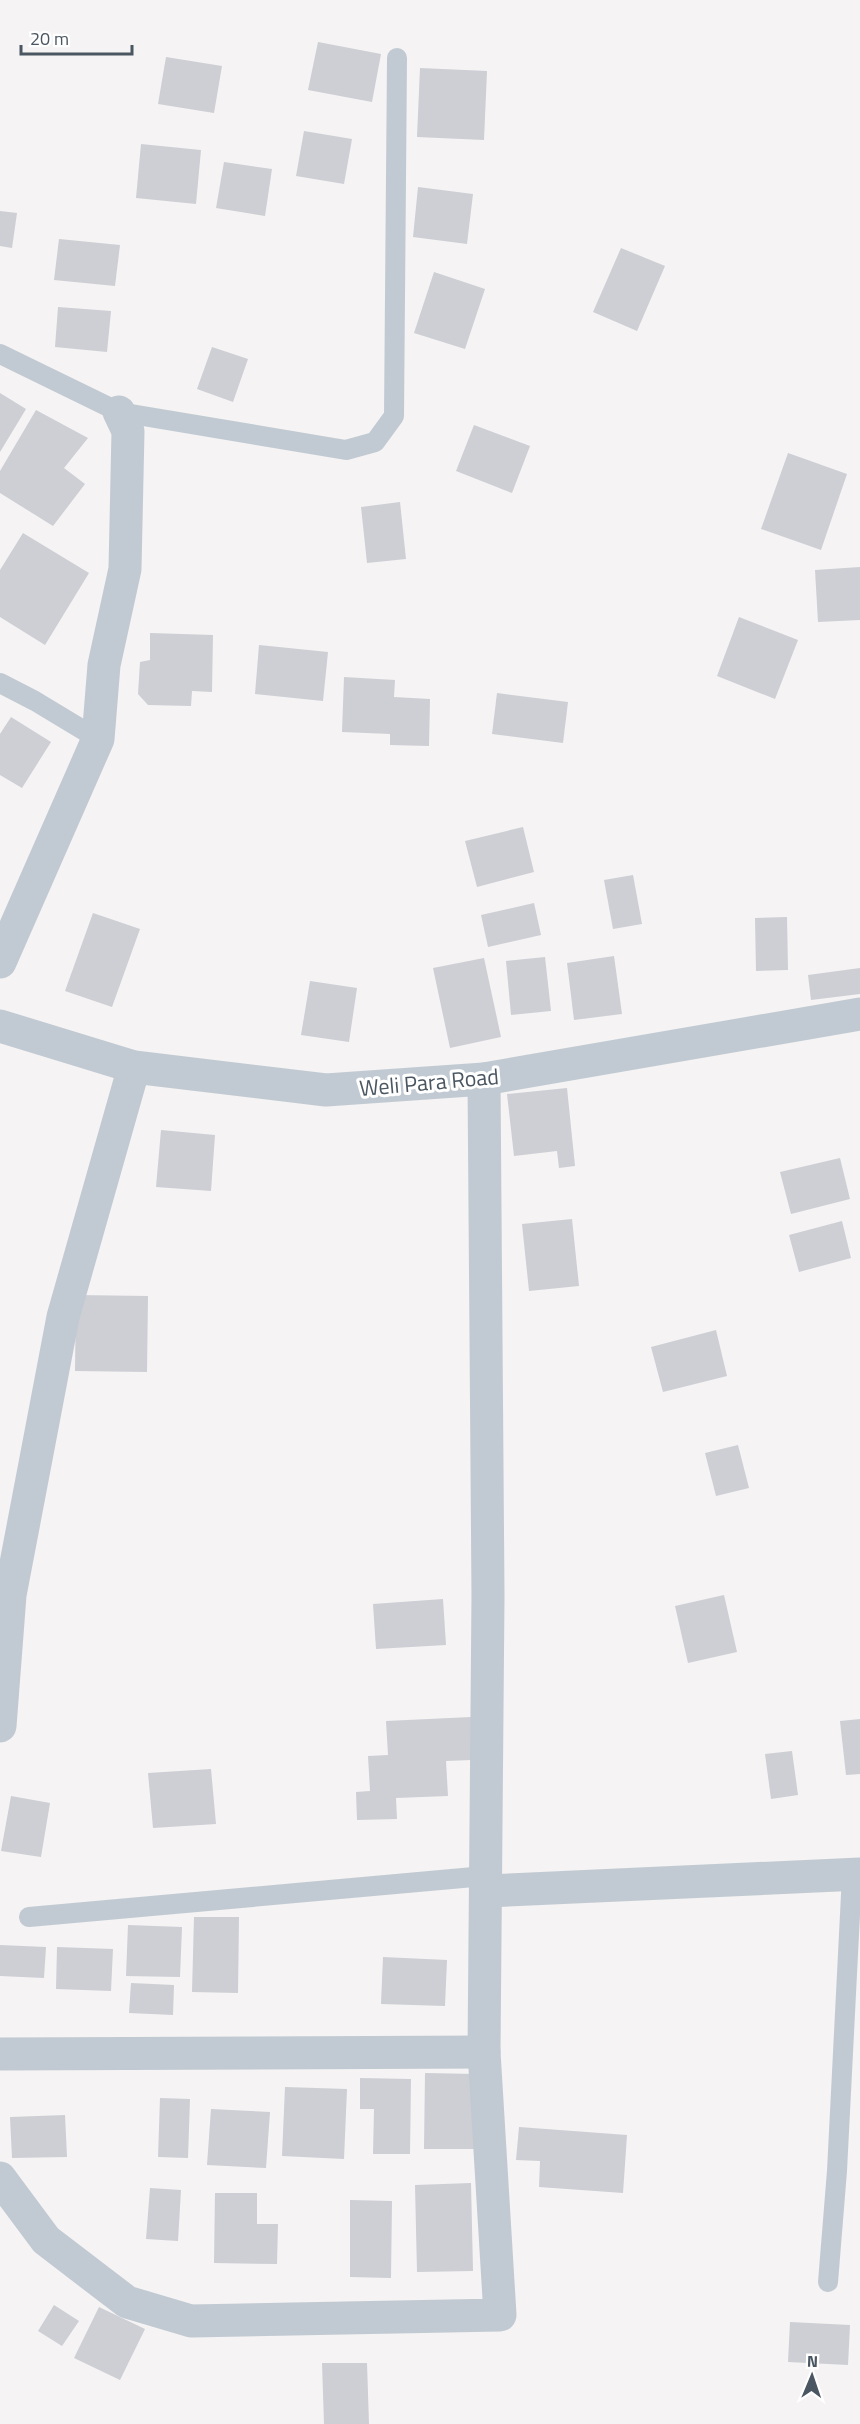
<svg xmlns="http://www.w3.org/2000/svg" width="860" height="2424" font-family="'Titillium Web',sans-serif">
  <rect width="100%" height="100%" fill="#f5f3f3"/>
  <!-- building -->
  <g fill="#cdcfd5">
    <path d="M318,42L381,54L372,102L308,90Z"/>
    <path d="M166,57L222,66L214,113L158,104Z"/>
    <path d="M420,68L487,71L484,140L417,137Z"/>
    <path d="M304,131L352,139L344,184L296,176Z"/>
    <path d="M141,144L201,150L196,204L136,198Z"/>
    <path d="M224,162L272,169L265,216L216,208Z"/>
    <path d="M418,187L473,194L467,244L413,237Z"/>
    <path d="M0,211L17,213L12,248L0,246Z"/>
    <path d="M59,239L120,245L115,286L54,280Z"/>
    <path d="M621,248L665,266L637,331L593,312Z"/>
    <path d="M434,272L485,289L465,349L414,333Z"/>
    <path d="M58,307L111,311L107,352L55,347Z"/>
    <path d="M212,347L248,359L233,402L197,389Z"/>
    <path d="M0,393L26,409L0,452Z"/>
    <path d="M36,410L88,438L64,468L85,484L53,526L0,493V471Z"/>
    <path d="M474,425L530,446L512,493L456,471Z"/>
    <path d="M788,453L847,474L821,550L761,529Z"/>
    <path d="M400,502L406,559L367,563L361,507Z"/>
    <path d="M23,533L89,573L45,645L0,617V570Z"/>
    <path d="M860,567V620L818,622L815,570Z"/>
    <path d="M739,617L798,640L775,699L717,676Z"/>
    <path d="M150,633L213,635L212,692L192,691L191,706L148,705L138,694L140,662L150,660Z"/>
    <path d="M259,645L328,652L323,701L255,694Z"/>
    <path d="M344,677L395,680L394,697L430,699L429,746L390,745V734L342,732Z"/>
    <path d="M497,693L568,702L563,743L492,734Z"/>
    <path d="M11,717L51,742L22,788L0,775V734Z"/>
    <path d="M523,827L534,872L477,887L465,841Z"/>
    <path d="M633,875L642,924L613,929L604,880Z"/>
    <path d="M534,903L541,935L488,947L481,915Z"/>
    <path d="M93,913L140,929L112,1007L65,991Z"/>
    <path d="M787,917L788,970L756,971L755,918Z"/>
    <path d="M614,956L622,1014L574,1020L567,963Z"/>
    <path d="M545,957L551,1011L511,1015L506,961Z"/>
    <path d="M484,958L501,1037L450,1048L433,968Z"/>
    <path d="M860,968V994L811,1000L808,975Z"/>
    <path d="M310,981L357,988L349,1042L301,1035Z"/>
    <path d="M567,1088L575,1166L559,1168L557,1151L514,1156L507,1094Z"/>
    <path d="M161,1130L215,1135L211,1191L156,1187Z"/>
    <path d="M840,1158L850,1199L791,1214L780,1172Z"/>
    <path d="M572,1219L579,1286L529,1291L522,1224Z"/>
    <path d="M842,1221L851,1258L799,1272L789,1235Z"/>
    <path d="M76,1295L148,1296L147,1372L75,1371Z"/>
    <path d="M716,1330L727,1376L663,1392L651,1347Z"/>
    <path d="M738,1445L749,1488L716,1496L705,1453Z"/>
    <path d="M724,1595L737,1652L688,1663L675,1606Z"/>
    <path d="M443,1599L446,1645L376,1649L373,1604Z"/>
    <path d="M471,1717L472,1760L446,1761L448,1796L396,1798L397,1819L357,1820L356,1792L370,1791L368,1756L388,1755L386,1721Z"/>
    <path d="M860,1719V1774L846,1775L840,1721Z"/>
    <path d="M792,1751L798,1795L771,1799L765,1754Z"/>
    <path d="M211,1769L216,1824L153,1828L148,1773Z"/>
    <path d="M11,1796L50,1803L41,1857L1,1851Z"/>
    <path d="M194,1917H239L238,1993L192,1992Z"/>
    <path d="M128,1925L182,1927L180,1977L126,1976Z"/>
    <path d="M0,1945L46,1947L44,1978L0,1976Z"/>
    <path d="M57,1947L113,1949L111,1991L56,1989Z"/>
    <path d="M383,1957L447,1960L445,2006L381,2004Z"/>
    <path d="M131,1983L174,1985L173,2015L129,2013Z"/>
    <path d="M425,2073L477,2074L476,2149H424Z"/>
    <path d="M360,2078L411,2079L410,2154H373L374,2109H360Z"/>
    <path d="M285,2087L347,2089L344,2159L282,2156Z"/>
    <path d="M160,2098L190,2099L188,2158L158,2157Z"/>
    <path d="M211,2109L270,2112L266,2168L207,2165Z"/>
    <path d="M65,2115L67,2157L12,2158L10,2117Z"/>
    <path d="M519,2127L627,2135L623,2193L539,2187L540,2161L516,2160Z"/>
    <path d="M471,2183L473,2271L417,2272L415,2185Z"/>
    <path d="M150,2188L181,2190L178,2241L146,2239Z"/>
    <path d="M215,2193H257V2224H278L277,2264L214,2263Z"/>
    <path d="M350,2200L392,2201L391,2278L350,2277Z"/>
    <path d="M54,2305L79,2321L62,2346L38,2331Z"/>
    <path d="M99,2307L145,2329L120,2380L74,2358Z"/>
    <path d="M790,2322L850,2325L848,2365L788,2362Z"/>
    <path d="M322,2363H367L369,2424H324Z"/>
  </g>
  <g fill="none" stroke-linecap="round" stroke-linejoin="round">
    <!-- lane -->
    <g stroke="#c1cad2" stroke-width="20">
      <path d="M0,354L119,412L346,450L375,442L394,416L397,58"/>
      <path d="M0,683L35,701L98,739"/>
      <path d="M29,1917L485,1876"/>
      <path d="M828,2282L837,2171L852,1875"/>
    </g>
    <!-- street -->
    <g stroke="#c1cad2" stroke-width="33">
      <path d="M0,962L98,739L104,665L125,569L128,431L119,412"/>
      <path d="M0,1026L134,1067L326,1090L484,1079L860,1014"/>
      <path d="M0,1726L10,1595L63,1317L134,1067"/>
      <path d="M486,1891L860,1874"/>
      <path d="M0,2054L484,2052"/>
      <path d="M0,2178L46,2240L127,2302L191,2321L500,2315L484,2052L488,1596L484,1079"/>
    </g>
  </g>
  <g text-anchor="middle" stroke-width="6" stroke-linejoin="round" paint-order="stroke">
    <!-- street labels -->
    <g font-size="22" fill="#4a5661" stroke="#fff">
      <text transform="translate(429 1082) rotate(-5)" y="8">Weli Para Road</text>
    </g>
  </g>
  <!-- north arrow -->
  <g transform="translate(812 2376) rotate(2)" stroke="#ffffff" stroke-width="4.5" paint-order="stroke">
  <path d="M0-4.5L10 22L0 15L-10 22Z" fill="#4a5661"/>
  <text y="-9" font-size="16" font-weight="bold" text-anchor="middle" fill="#4a5661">N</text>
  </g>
  <!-- scale -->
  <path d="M21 45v9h111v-9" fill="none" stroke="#4a5661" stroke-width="3"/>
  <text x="30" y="45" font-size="18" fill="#4a5661" stroke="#ffffff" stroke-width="4.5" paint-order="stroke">20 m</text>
</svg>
